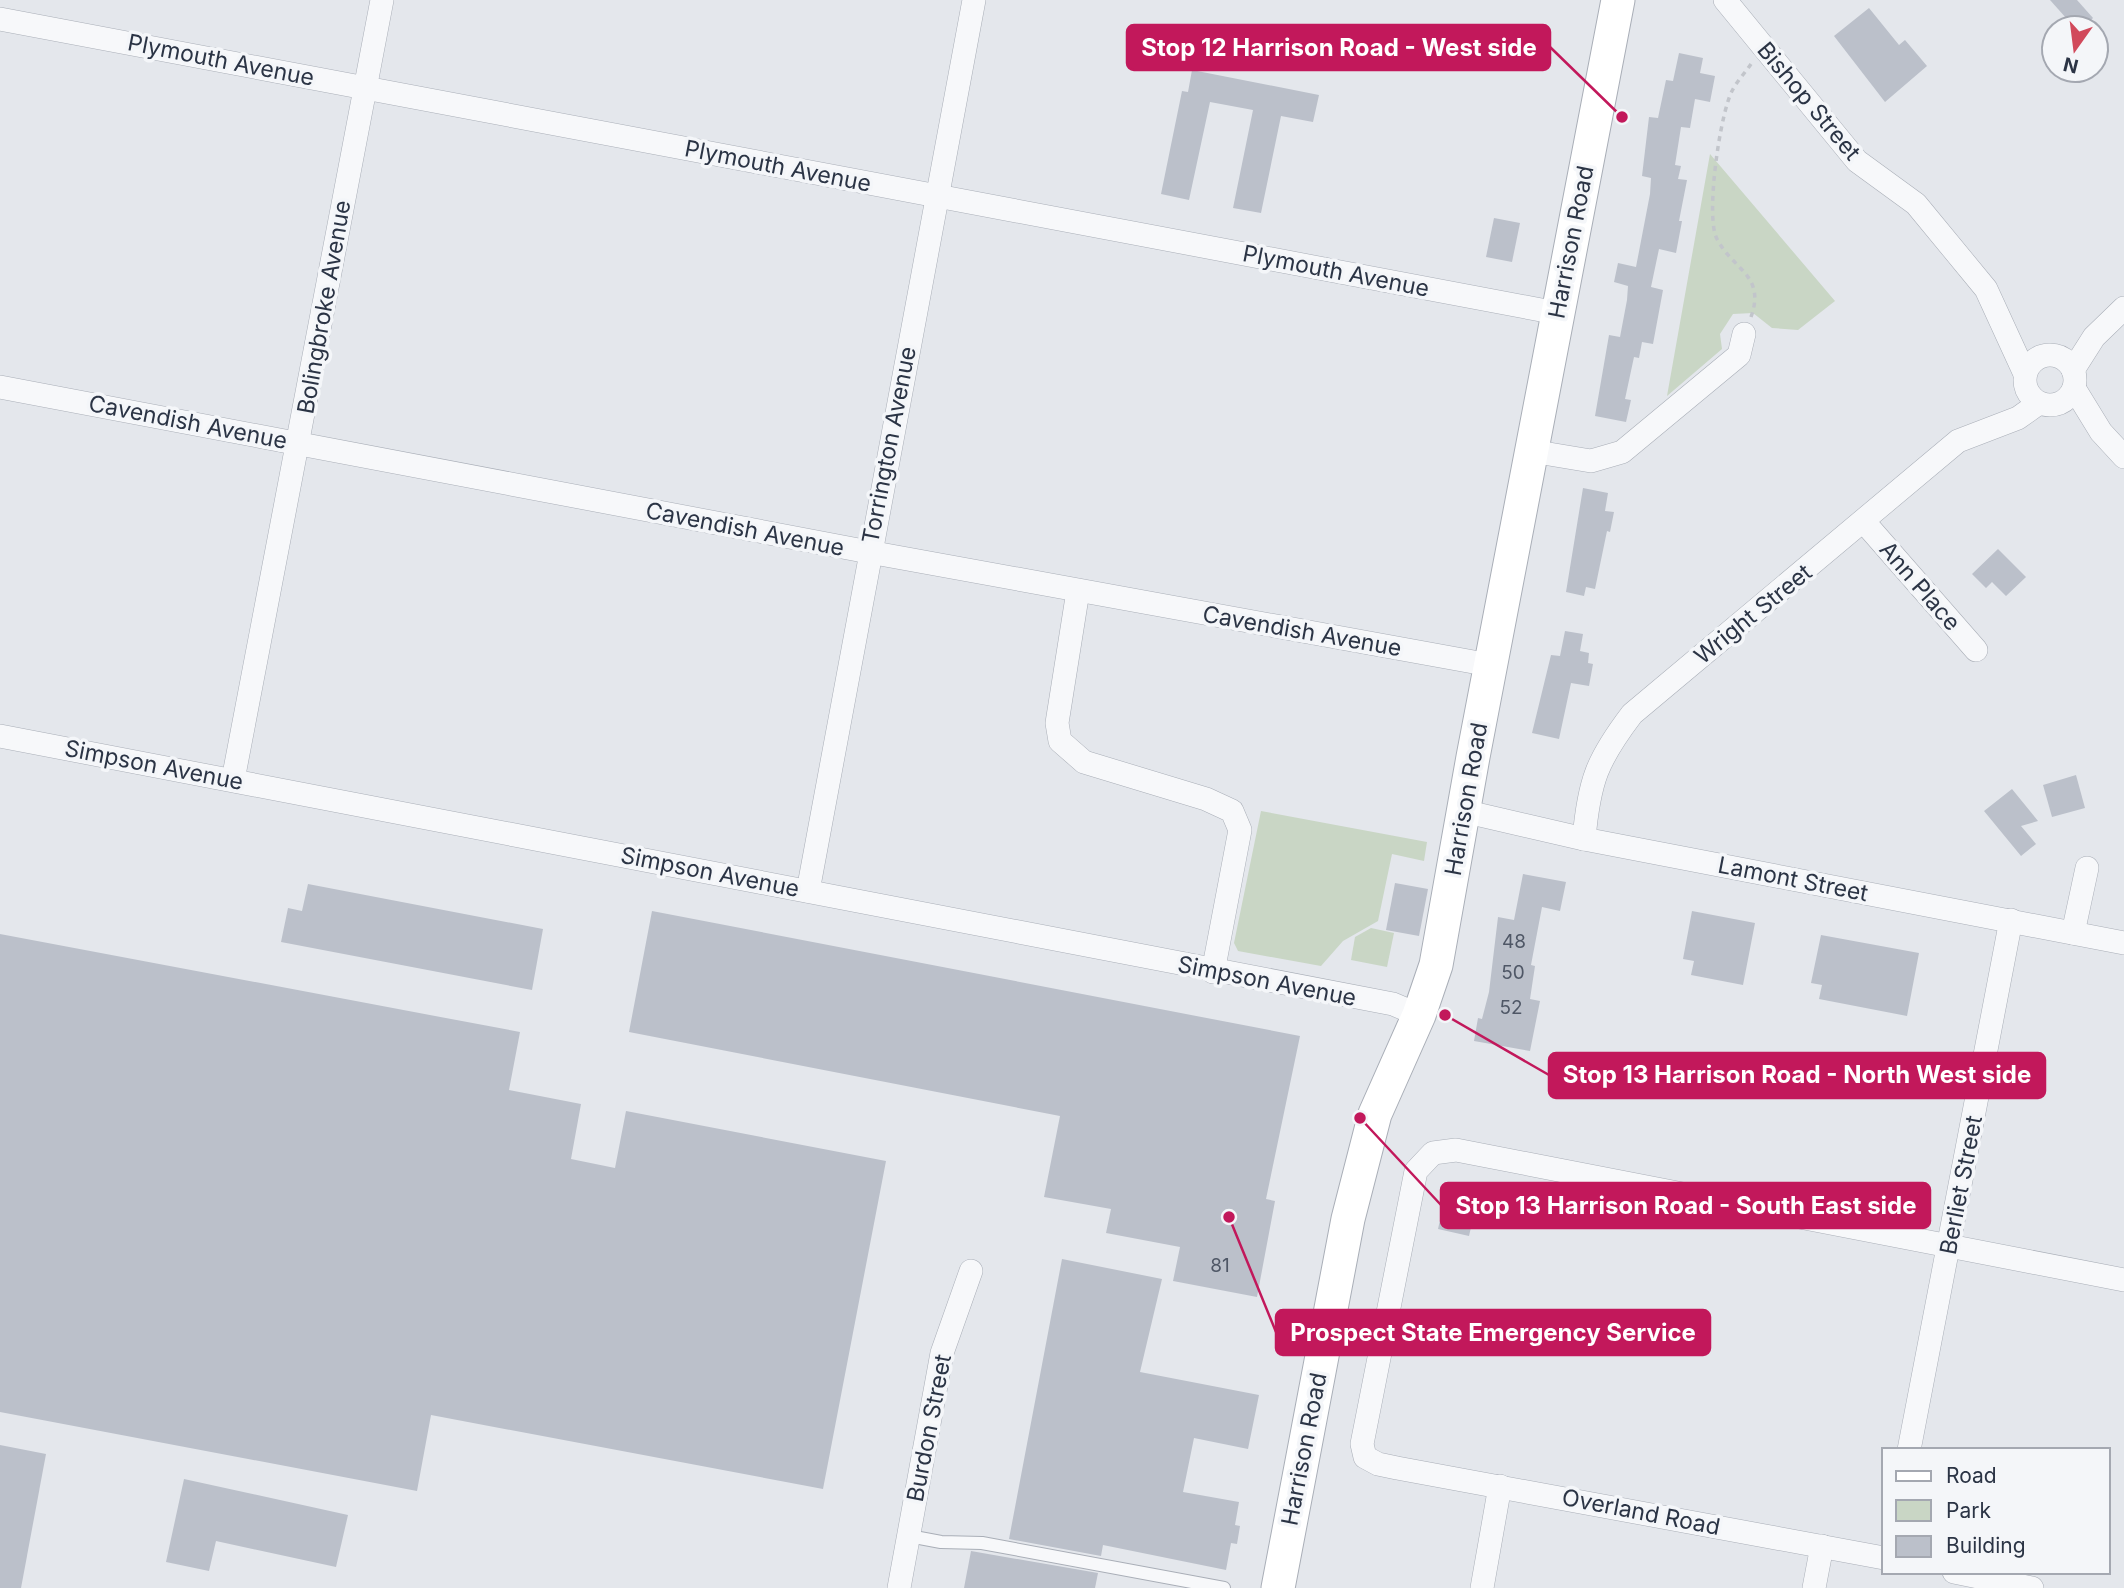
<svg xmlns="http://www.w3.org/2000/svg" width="2124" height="1588" font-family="Inter,sans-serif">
  <rect width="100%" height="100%" fill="#e4e7ec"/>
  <!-- green -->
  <g fill="#c9d6c5">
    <path d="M1710,154L1835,301L1798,330L1772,328L1753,313L1733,314L1720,334L1722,349L1667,396Z"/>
    <path d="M1261,811L1427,842L1424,861L1392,854L1378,921L1343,941L1321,966L1238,951L1234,943Z"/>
    <path d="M1371,928L1394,933L1387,967L1351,960L1355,937Z"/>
  </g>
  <!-- building -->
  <g fill="#bbc0ca">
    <path d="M2050,0H2077L2093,18L2083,28H2075Z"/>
    <path d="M1869,8L1899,45L1905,40L1927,66L1885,102L1834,36Z"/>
    <path d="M1679,53L1703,58L1700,73L1715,76L1710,102L1695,99L1690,128L1681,127L1675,165L1681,166L1678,179L1687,180L1679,221H1682L1676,253L1659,249L1651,287L1663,290L1653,344L1642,342L1639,358L1634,357L1625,399L1631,400L1626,422L1595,416L1609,335L1620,337L1627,300L1628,286L1614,282L1618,263L1636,267L1650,194L1651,178L1642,176L1649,117L1658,118L1666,80L1673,81Z"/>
    <path d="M1192,70L1319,95L1313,122L1281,116L1261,213L1233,208L1253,110L1210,102L1189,200L1161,194L1182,91L1188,92Z"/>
    <path d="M1494,218L1520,223L1512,262L1486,257Z"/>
    <path d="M1583,488L1608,493L1605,511L1614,512L1610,532L1607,531L1595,589L1586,587L1584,596L1566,592Z"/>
    <path d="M1998,549L2026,577L2006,596L1992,582L1986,588L1972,574Z"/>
    <path d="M1565,631L1583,634L1580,651L1589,653L1588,663L1593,664L1589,686L1571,683L1559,739L1532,733L1551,655L1560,656Z"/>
    <path d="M2076,775L2085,808L2052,817L2043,785Z"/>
    <path d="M2012,789L2038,821L2021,826L2036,844L2021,856L1984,811Z"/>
    <path d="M1523,874L1566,882L1560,911L1542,907L1531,965L1535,966L1530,999L1540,1001L1530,1051L1474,1041L1478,1018L1482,1019L1489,992L1498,917L1514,920Z"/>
    <path d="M1395,883L1428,889L1419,936L1386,930Z"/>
    <path d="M308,884L543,929L532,990L281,942L288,908L302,911Z"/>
    <path d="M652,911L1300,1036L1266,1199L1275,1201L1257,1297L1173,1281L1180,1247L1106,1233L1111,1209L1044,1197L1060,1116L629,1032Z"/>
    <path d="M1692,911L1755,923L1743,985L1691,975L1694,961L1683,959Z"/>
    <path d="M0,934L520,1032L509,1090L581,1104L571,1159L615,1168L626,1111L886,1161L823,1489L431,1415L417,1491L0,1412Z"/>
    <path d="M1821,935L1919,953L1907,1016L1819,999L1822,985L1811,983Z"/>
    <path d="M1463,1193L1478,1197L1469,1236L1438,1229L1446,1194L1460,1198Z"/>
    <path d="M1062,1259L1162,1279L1140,1372L1259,1395L1248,1449L1194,1438L1183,1492L1239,1502L1235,1525L1240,1526L1237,1544L1231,1543L1226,1570L1103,1545L1101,1556L1009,1539Z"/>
    <path d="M0,1445L46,1454L21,1588H0Z"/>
    <path d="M184,1479L348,1515L336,1567L216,1541L209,1571L166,1562Z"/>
    <path d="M971,1551L1098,1573L1095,1588H964Z"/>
  </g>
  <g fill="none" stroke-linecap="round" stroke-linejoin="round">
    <!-- lane casing -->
    <g stroke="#a9aeb7" stroke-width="14">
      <path id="lane" d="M909,1536L941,1542L982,1543L1224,1588"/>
    </g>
    <!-- street casing -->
    <g stroke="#a9aeb7" stroke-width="24">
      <g id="street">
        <path d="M1725,0L1857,161L1916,204L1986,289L2025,374"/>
        <path d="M0,19L1557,313"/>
        <circle cx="2050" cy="380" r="25"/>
        <path d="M2073,370L2094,337L2124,308"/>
        <path d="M0,387L869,552L1490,665"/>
        <path d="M2074,388L2101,432L2124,457"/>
        <path d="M1531,451L1591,461L1622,452L1739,355L1744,334"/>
        <path d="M1865,523L1976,650"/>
        <path d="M1078,591L1057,723L1060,741L1084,762L1206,799L1232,811L1240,830L1213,972"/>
        <path d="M0,736L1393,1004L1419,1015"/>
        <path d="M233,780L382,0"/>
        <path d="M1463,811L1584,839L2124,943"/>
        <path d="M1584,839C1589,781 1597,760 1632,714L1958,441L2018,418L2039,403"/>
        <path d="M808,891L974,0"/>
        <path d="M2073,933L2087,868"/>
        <path d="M1909,1450L2011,920"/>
        <path d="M1884,1558L1397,1468L1378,1464L1365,1457L1362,1444L1416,1171L1433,1153L1456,1150L2124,1280"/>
        <path d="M1954,1572L2032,1588"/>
        <path d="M899,1588L942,1353L971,1271"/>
        <path d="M1482,1588L1500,1486"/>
        <path d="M1814,1588L1822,1546"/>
      </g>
    </g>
    <!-- secondary casing -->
    <g stroke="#a9aeb7" stroke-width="35">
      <path id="secondary" d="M1278,1588L1348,1219L1375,1114L1419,1015L1436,965L1473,757L1618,0"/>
    </g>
    <!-- path -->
    <path stroke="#c2c5cb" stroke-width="3.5" stroke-dasharray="5 5" stroke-linecap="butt" d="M1751,64C1745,73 1737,81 1732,91C1720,114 1705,217 1717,239C1733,270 1766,275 1751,317"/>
    <!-- lane -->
    <use href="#lane" stroke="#f7f8fa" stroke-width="12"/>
    <!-- street -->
    <use href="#street" stroke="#f7f8fa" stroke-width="23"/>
    <!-- secondary -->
    <use href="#secondary" stroke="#fff" stroke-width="33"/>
  </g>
  <g text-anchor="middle" stroke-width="7" stroke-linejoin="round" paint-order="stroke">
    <!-- number labels -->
    <g font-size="19" fill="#4f5766">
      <text x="1514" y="948">48</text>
      <text x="1513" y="979">50</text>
      <text x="1511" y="1014">52</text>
      <text x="1220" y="1272">81</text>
    </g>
    <!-- street labels -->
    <g font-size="23" fill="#2b3445" stroke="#f4f6f9">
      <text transform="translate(221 60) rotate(11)" y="8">Plymouth Avenue</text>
      <text transform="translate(1809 101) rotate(50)" y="8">Bishop Street</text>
      <text transform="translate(778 166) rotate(11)" y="8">Plymouth Avenue</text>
      <text transform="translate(1571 242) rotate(-79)" y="8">Harrison Road</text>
      <text transform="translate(1336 271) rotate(11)" y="8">Plymouth Avenue</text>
      <text transform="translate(324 307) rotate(-80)" y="8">Bolingbroke Avenue</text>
      <text transform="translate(188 422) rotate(11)" y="8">Cavendish Avenue</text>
      <text transform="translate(889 445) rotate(-79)" y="8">Torrington Avenue</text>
      <text transform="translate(745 529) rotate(11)" y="8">Cavendish Avenue</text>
      <text transform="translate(1920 586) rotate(49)" y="8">Ann Place</text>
      <text transform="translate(1753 614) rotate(-39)" y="8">Wright Street</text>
      <text transform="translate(1302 631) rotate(10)" y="8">Cavendish Avenue</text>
      <text transform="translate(154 765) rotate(11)" y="8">Simpson Avenue</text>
      <text transform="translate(1466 799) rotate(-80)" y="8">Harrison Road</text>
      <text transform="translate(710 872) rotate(11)" y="8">Simpson Avenue</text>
      <text transform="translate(1793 879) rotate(11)" y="8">Lamont Street</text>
      <text transform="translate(1267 981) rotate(11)" y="8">Simpson Avenue</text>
      <text transform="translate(1961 1185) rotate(-79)" y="8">Berliet Street</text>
      <text transform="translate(929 1428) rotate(-79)" y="8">Burdon Street</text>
      <text transform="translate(1304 1449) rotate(-79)" y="8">Harrison Road</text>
      <text transform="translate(1641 1512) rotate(11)" y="8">Overland Road</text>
    </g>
  </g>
  <!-- callouts -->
  <path fill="none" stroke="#c2185b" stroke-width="2.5" d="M1622 117L1550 47M1445 1015L1549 1075M1360 1118L1441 1205M1229 1217L1276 1332"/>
  <g fill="#c2185b" stroke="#f4f6f9" stroke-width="2.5">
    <circle cx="1622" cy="117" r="7"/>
    <circle cx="1445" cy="1015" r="7"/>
    <circle cx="1360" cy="1118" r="7"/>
    <circle cx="1229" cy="1217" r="7"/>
  </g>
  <g fill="#c2185b" stroke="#c2185b" stroke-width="2.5">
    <rect x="1127" y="25" width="423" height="45" rx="7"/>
    <rect x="1549" y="1053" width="496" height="45" rx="7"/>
    <rect x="1441" y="1183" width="489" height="45" rx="7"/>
    <rect x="1276" y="1310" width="434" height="45" rx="7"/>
  </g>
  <g font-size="24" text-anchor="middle" font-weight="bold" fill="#fff">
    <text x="1339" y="56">Stop 12 Harrison Road - West side</text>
    <text x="1797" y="1083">Stop 13 Harrison Road - North West side</text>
    <text x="1686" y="1214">Stop 13 Harrison Road - South East side</text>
    <text x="1493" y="1341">Prospect State Emergency Service</text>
  </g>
  <!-- legend -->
  <rect x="1882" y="1448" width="228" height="126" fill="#f4f6f9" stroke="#a4a8b1" stroke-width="2"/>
  <rect x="1896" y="1471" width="35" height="10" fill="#ffffff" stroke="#a4a8b1" stroke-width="2"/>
  <text x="1946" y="1483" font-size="21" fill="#2b3445">Road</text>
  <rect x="1896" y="1500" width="35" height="21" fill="#c9d6c5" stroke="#a4a8b1" stroke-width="2"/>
  <text x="1946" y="1518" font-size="21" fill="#2b3445">Park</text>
  <rect x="1896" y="1536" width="35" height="21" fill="#bbc0ca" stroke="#a4a8b1" stroke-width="2"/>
  <text x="1946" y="1553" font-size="21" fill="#2b3445">Building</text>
  <!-- north arrow -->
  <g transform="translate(2075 49) rotate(194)"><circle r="33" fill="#f4f6f9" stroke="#a4a8b1" stroke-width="2"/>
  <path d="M0-5L12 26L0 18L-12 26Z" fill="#d1495b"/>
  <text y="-10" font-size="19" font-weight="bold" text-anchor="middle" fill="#2b3445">N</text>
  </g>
</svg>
